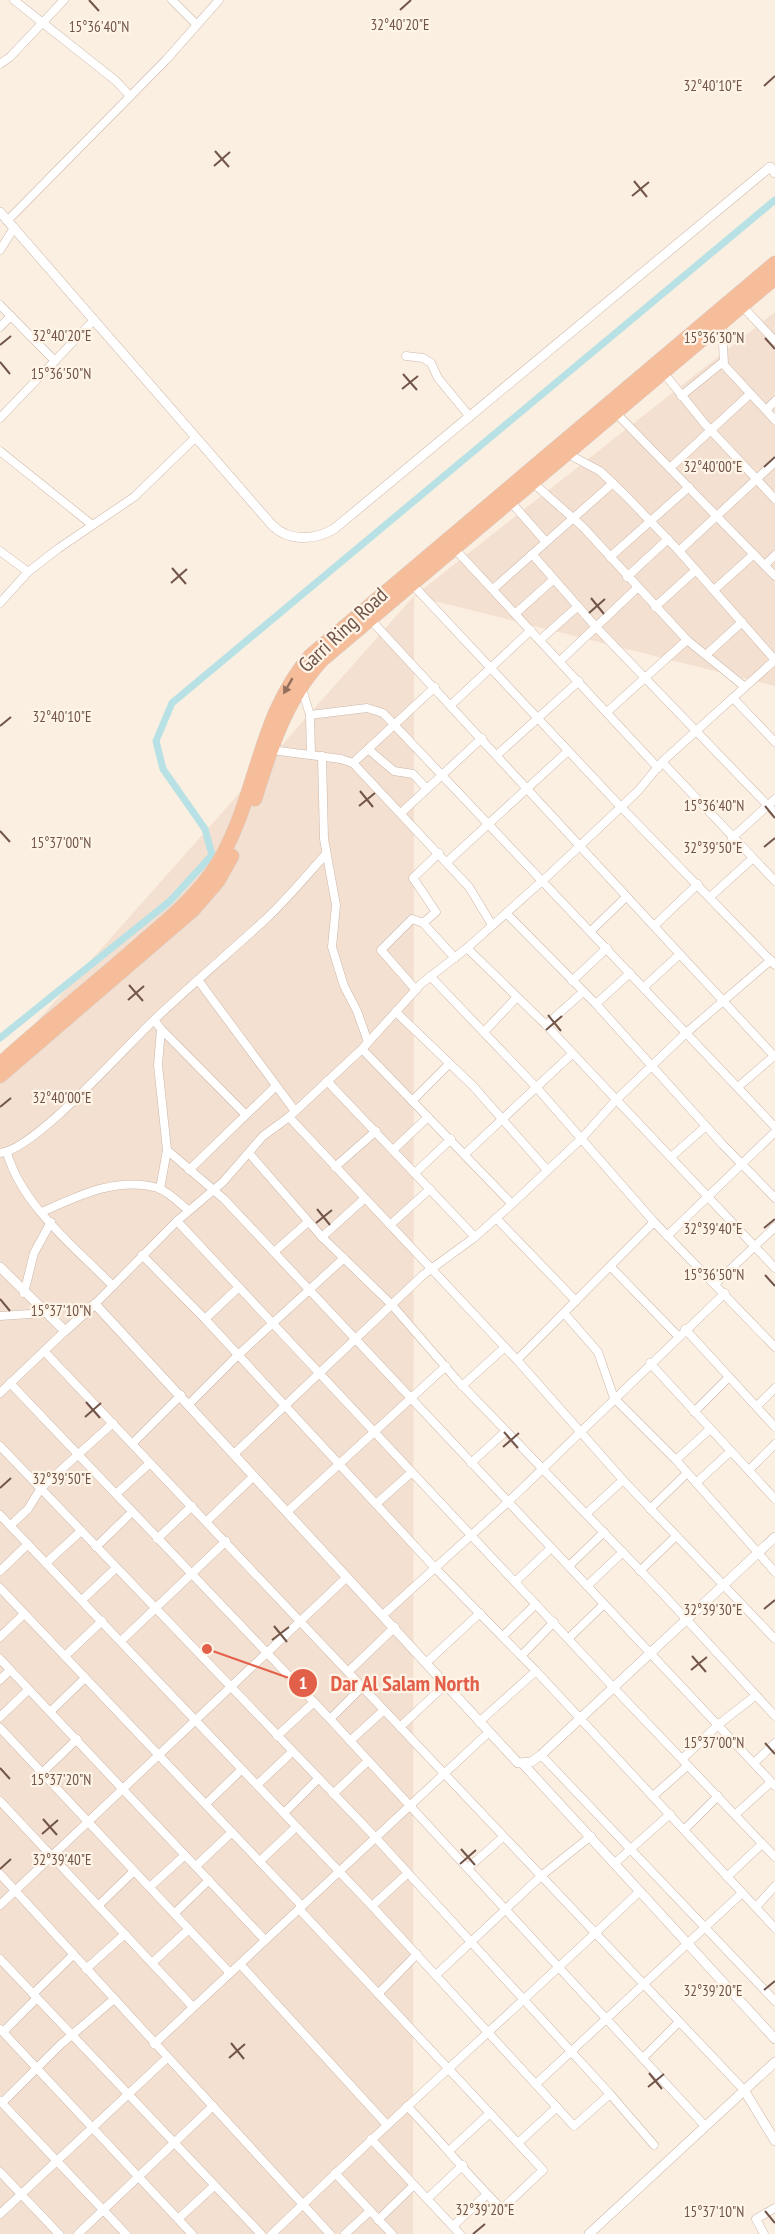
<svg xmlns="http://www.w3.org/2000/svg" width="775" height="2234" font-family="'PT Sans Narrow',sans-serif">
  <rect width="100%" height="100%" fill="#fbefe2"/>
  <!-- residential -->
  <g fill="#f3e0d0">
    <path d="M775,312V686L414,596Z"/>
    <path d="M414,596L413,2234H0V1063Z"/>
  </g>
  <g fill="none" stroke-linecap="round" stroke-linejoin="round">
    <!-- canal -->
    <path stroke="#b7e1e4" stroke-width="7" d="M0,1038L170,901L212,855L205,829L163,769L156,741L172,703L775,200"/>
    <!-- minor casing -->
    <g stroke="#ccb6a9" stroke-width="9">
      <g id="minor">
        <path d="M14,0L116,81L130,96"/>
        <path d="M172,0L196,24"/>
        <path d="M0,64L10,57L64,0"/>
        <path d="M7,221L166,60L219,0"/>
        <path d="M0,250L14,228"/>
        <path d="M0,305L55,361"/>
        <path d="M742,306L775,341"/>
        <path d="M722,322L724,365L775,420"/>
        <path d="M0,327L11,316"/>
        <path d="M406,356L423,358L431,363L438,378L470,417"/>
        <path d="M663,372L704,423L775,499"/>
        <path d="M681,396L723,362"/>
        <path d="M766,410L775,401"/>
        <path d="M615,412L775,576"/>
        <path d="M0,418L94,320"/>
        <path d="M0,451L91,524"/>
        <path d="M566,453L600,471L626,496L679,551L775,660"/>
        <path d="M671,467L750,394"/>
        <path d="M531,481L583,527L687,640L745,687"/>
        <path d="M509,500L546,542"/>
        <path d="M453,547L658,768"/>
        <path d="M0,551L28,572"/>
        <path d="M679,551L775,462"/>
        <path d="M532,554L596,627L775,813"/>
        <path d="M610,557L689,487"/>
        <path d="M765,565L775,555"/>
        <path d="M627,577L668,539"/>
        <path d="M411,583L620,806L775,965"/>
        <path d="M493,589L613,483"/>
        <path d="M714,590L754,554"/>
        <path d="M0,603L28,572L59,548L134,497L195,438"/>
        <path d="M655,607L696,570"/>
        <path d="M516,613L554,579"/>
        <path d="M369,618L775,1057"/>
        <path d="M540,640L577,607"/>
        <path d="M707,654L742,622"/>
        <path d="M560,661L637,588"/>
        <path d="M301,686L310,715L311,755"/>
        <path d="M733,698L775,742"/>
        <path d="M452,704L531,630"/>
        <path d="M607,712L687,640"/>
        <path d="M310,715L367,708L383,713L775,1127"/>
        <path d="M368,749L394,771L413,774L427,789"/>
        <path d="M271,750L341,759L353,763L469,887L492,925"/>
        <path d="M497,755L579,681"/>
        <path d="M322,756L324,839L336,905L332,947L344,986L357,1011L368,1042"/>
        <path d="M662,762L775,881"/>
        <path d="M353,763L435,687"/>
        <path d="M401,813L482,738"/>
        <path d="M732,838L775,799"/>
        <path d="M447,862L568,751"/>
        <path d="M710,897L752,859"/>
        <path d="M506,913L596,1004L723,1145L775,1198"/>
        <path d="M423,923L436,912L413,878L439,853"/>
        <path d="M654,926L698,884"/>
        <path d="M591,931L626,897"/>
        <path d="M467,948L546,1025L775,1268"/>
        <path d="M430,976L537,1088L654,1222L775,1347"/>
        <path d="M198,980L295,1111"/>
        <path d="M572,981L607,948"/>
        <path d="M644,987L680,954"/>
        <path d="M416,990L381,950L412,919L423,923L455,958"/>
        <path d="M596,1004L630,973"/>
        <path d="M396,1012L473,1086L547,1170"/>
        <path d="M154,1020L161,1029L158,1065L167,1150L160,1189"/>
        <path d="M546,1025L583,992"/>
        <path d="M161,1029L245,1114"/>
        <path d="M484,1032L517,997"/>
        <path d="M362,1049L512,1204"/>
        <path d="M327,1081L475,1237"/>
        <path d="M738,1087L774,1056"/>
        <path d="M412,1101L449,1064"/>
        <path d="M289,1117L517,1360L623,1480L775,1639"/>
        <path d="M167,1150L224,1199L775,1786"/>
        <path d="M393,1150L428,1117"/>
        <path d="M0,1153C35,1150 125,1047 155,1019C191,985 230,952 267,918C288,898 307,875 326,854"/>
        <path d="M7,1153C23,1207 74,1246 113,1286"/>
        <path d="M249,1153L322,1237L392,1305L456,1379L664,1595L775,1716"/>
        <path d="M465,1154L572,1054"/>
        <path d="M671,1157L706,1126"/>
        <path d="M335,1167L376,1131"/>
        <path d="M189,1170L276,1086"/>
        <path d="M415,1173L451,1139"/>
        <path d="M42,1212C78,1196 118,1176 158,1188C169,1192 179,1203 188,1210"/>
        <path d="M496,1218L576,1301"/>
        <path d="M177,1221L614,1688L775,1857"/>
        <path d="M390,1225L430,1189"/>
        <path d="M667,1236L775,1132"/>
        <path d="M322,1237L364,1199"/>
        <path d="M274,1252L308,1222"/>
        <path d="M142,1255L205,1319L436,1569L536,1671L775,1928"/>
        <path d="M610,1266L678,1336"/>
        <path d="M716,1283L775,1227"/>
        <path d="M24,1293L34,1253L51,1222"/>
        <path d="M95,1304L177,1221L223,1182L263,1136L289,1117L362,1049L421,984L467,948L550,874L638,791L662,762L696,731L775,660"/>
        <path d="M564,1313L598,1352L614,1398L676,1460L775,1572"/>
        <path d="M0,1316L45,1313"/>
        <path d="M205,1319L239,1287"/>
        <path d="M685,1329L775,1427"/>
        <path d="M44,1351L744,2090"/>
        <path d="M517,1360L654,1222"/>
        <path d="M650,1363L775,1499"/>
        <path d="M10,1383L330,1719L705,2126"/>
        <path d="M462,1386L505,1347"/>
        <path d="M0,1393L65,1331"/>
        <path d="M189,1404L237,1356L344,1258"/>
        <path d="M757,1406L775,1388"/>
        <path d="M694,1412L729,1377"/>
        <path d="M132,1444L181,1395"/>
        <path d="M0,1446L376,1838L610,2094L654,2145"/>
        <path d="M234,1454L423,1275L475,1237L512,1204L582,1138L615,1101L686,1033L771,960"/>
        <path d="M676,1460L710,1429"/>
        <path d="M471,1463L506,1431"/>
        <path d="M749,1470L775,1444"/>
        <path d="M696,1483L731,1451"/>
        <path d="M116,1494L150,1463"/>
        <path d="M376,1504L412,1472"/>
        <path d="M650,1509L687,1473"/>
        <path d="M287,1512L446,1366"/>
        <path d="M586,1514L623,1480"/>
        <path d="M0,1515L372,1906L574,2126L610,2094"/>
        <path d="M207,1521L254,1476"/>
        <path d="M11,1525L28,1509L41,1488L113,1423"/>
        <path d="M157,1539L192,1506"/>
        <path d="M96,1547L132,1512"/>
        <path d="M46,1563L81,1531"/>
        <path d="M569,1566L604,1532"/>
        <path d="M0,1571L28,1544"/>
        <path d="M640,1571L676,1536"/>
        <path d="M515,1582L551,1548"/>
        <path d="M587,1586L623,1552"/>
        <path d="M0,1588L302,1906"/>
        <path d="M82,1600L116,1568"/>
        <path d="M383,1615L508,1502L725,1293"/>
        <path d="M503,1636L536,1604"/>
        <path d="M0,1637L24,1614"/>
        <path d="M569,1638L604,1604"/>
        <path d="M121,1641L226,1541"/>
        <path d="M65,1656L102,1621"/>
        <path d="M521,1656L554,1622"/>
        <path d="M0,1659L265,1940"/>
        <path d="M427,1662L480,1613"/>
        <path d="M349,1671L395,1627"/>
        <path d="M0,1680L10,1670"/>
        <path d="M50,1712L85,1678"/>
        <path d="M0,1717L28,1690"/>
        <path d="M330,1719L363,1686"/>
        <path d="M479,1722L536,1671"/>
        <path d="M400,1727L446,1684"/>
        <path d="M0,1728L230,1973"/>
        <path d="M277,1736L313,1703"/>
        <path d="M350,1741L384,1710"/>
        <path d="M541,1755L775,2001"/>
        <path d="M682,1759L719,1724L755,1696"/>
        <path d="M754,1763L775,1743"/>
        <path d="M42,1773L77,1739"/>
        <path d="M257,1785L292,1752"/>
        <path d="M333,1794L368,1761"/>
        <path d="M653,1796L686,1767"/>
        <path d="M0,1801L193,2007"/>
        <path d="M206,1804L241,1770"/>
        <path d="M284,1813L318,1779"/>
        <path d="M736,1814L771,1782"/>
        <path d="M685,1829L718,1796"/>
        <path d="M260,1861L296,1827"/>
        <path d="M615,1863L670,1814"/>
        <path d="M196,1866L232,1832"/>
        <path d="M468,1868L503,1837"/>
        <path d="M0,1874L330,2234"/>
        <path d="M727,1877L762,1844"/>
        <path d="M151,1886L185,1855"/>
        <path d="M0,1905L347,1577"/>
        <path d="M99,1905L134,1871"/>
        <path d="M372,1906L407,1874"/>
        <path d="M756,1907L775,1886"/>
        <path d="M299,1909L543,2170L502,2209C469,2177 440,2140 407,2106"/>
        <path d="M175,1913L209,1880"/>
        <path d="M0,1959L261,2234"/>
        <path d="M152,1963L189,1929"/>
        <path d="M240,1964L387,2125"/>
        <path d="M86,1969L125,1934"/>
        <path d="M436,1975L541,1876L591,1836"/>
        <path d="M33,1994L73,1955"/>
        <path d="M378,1994L417,1954"/>
        <path d="M0,2029L192,2234"/>
        <path d="M3,2032L37,1998"/>
        <path d="M154,2044L489,1732"/>
        <path d="M644,2057L678,2023"/>
        <path d="M536,2084L742,1893"/>
        <path d="M0,2101L126,2234"/>
        <path d="M2,2103L60,2045L113,2000"/>
        <path d="M371,2139L460,2234"/>
        <path d="M518,2143L557,2107"/>
        <path d="M450,2150L490,2113"/>
        <path d="M0,2172L59,2234"/>
        <path d="M335,2173L392,2234"/>
        <path d="M427,2199L463,2165"/>
        <path d="M0,2214L167,2058"/>
        <path d="M178,2219L214,2186"/>
        <path d="M378,2220L414,2185"/>
        <path d="M453,2226L486,2195"/>
        <path d="M78,2234L213,2106"/>
        <path d="M272,2234C393,2117 519,2006 640,1891"/>
        <path d="M345,2234L370,2211"/>
        <path d="M764,2234L756,2219L775,2208"/>
      </g>
    </g>
    <!-- tertiary casing -->
    <g stroke="#ccb6a9" stroke-width="10">
      <g id="tertiary">
        <path d="M0,212L272,525C289,542 315,540 334,529L770,167L775,173"/>
        <path d="M0,1267L65,1331L95,1304L518,1763L531,1762L541,1755L775,1537"/>
        <path d="M524,1765L775,2039"/>
        <path d="M744,2090L775,2141"/>
        <path d="M589,2234L775,2062"/>
      </g>
    </g>
    <!-- trunk casing -->
    <g stroke="#d8cfcc" stroke-width="15">
      <g id="trunk">
        <path d="M255,799C270,750 286,699 322,660L775,278"/>
        <path d="M0,1064C46,1022 95,984 142,942C170,918 199,894 218,863C258,796 257,718 310,656L775,263"/>
        <path d="M0,1076L193,910L218,881L232,856"/>
      </g>
    </g>
    <!-- minor -->
    <use href="#minor" stroke="#fff" stroke-width="8"/>
    <!-- tertiary -->
    <use href="#tertiary" stroke="#fff" stroke-width="9"/>
    <!-- trunk -->
    <use href="#trunk" stroke="#f6bd9a" stroke-width="14"/>
  </g>
  <!-- one-way arrows -->
  <defs><path id="oneway-solid" d="M-6-.8H1V-3.2L6.5 0L1 3.2V.8H-6Z" transform="scale(1.5)"/></defs>
  <use fill="#936f5d" href="#oneway-solid" transform="translate(288 686) rotate(120)"/>
  <!-- ticks -->
  <path fill="none" stroke="#725549" stroke-width="2" d="M89,0L99,11M400,10L411,0M764,86L775,76M215,151L229,167M214,166L230,152M634,181L647,197M632,196L649,182M765,338L775,349M0,345L11,336M0,362L10,374M403,374L417,390M402,389L418,376M764,467L775,457M172,568L186,584M171,583L187,569M591,598L604,614M589,613L605,599M0,726L11,717M360,791L373,807M359,806L375,793M765,806L775,818M0,831L10,842M764,847L775,838M129,985L143,1001M128,1000L144,986M548,1015L561,1031M546,1030L562,1016M0,1107L11,1098M317,1209L330,1225M316,1223L332,1210M764,1228L775,1219M765,1275L775,1286M0,1299L10,1311M86,1402L100,1418M85,1417L101,1403M504,1432L518,1448M503,1447L519,1433M0,1488L11,1478M764,1609L775,1600M274,1626L287,1642M272,1640L289,1627M692,1656L706,1672M691,1670L707,1657M765,1743L775,1754M0,1768L10,1779M43,1819L57,1835M42,1834L58,1820M461,1849L475,1865M460,1864L476,1850M0,1869L11,1859M764,1990L775,1981M231,2043L244,2059M229,2058L245,2044M649,2073L662,2089M648,2087L664,2074M765,2211L775,2223M473,2234L485,2224"/>
  <g text-anchor="middle" stroke-width="4.5" stroke-linejoin="round" paint-order="stroke">
    <!-- street labels -->
    <g font-size="21" fill="#725549" stroke="#fef4e7">
      <text transform="translate(343 630) rotate(-43)" y="7">Garri Ring Road</text>
    </g>
  </g>
  <g font-size="15" text-anchor="middle" fill="#725549" stroke="#fef4e7" stroke-width="4.5" stroke-linejoin="round" paint-order="stroke">
    <text x="400" y="30">32°40'20"E</text>
    <text x="99" y="32">15°36'40"N</text>
    <text x="713" y="91">32°40'10"E</text>
    <text x="62" y="341">32°40'20"E</text>
    <text x="714" y="343">15°36'30"N</text>
    <text x="61" y="379">15°36'50"N</text>
    <text x="713" y="472">32°40'00"E</text>
    <text x="62" y="722">32°40'10"E</text>
    <text x="714" y="811">15°36'40"N</text>
    <text x="61" y="848">15°37'00"N</text>
    <text x="713" y="853">32°39'50"E</text>
    <text x="62" y="1103">32°40'00"E</text>
    <text x="713" y="1234">32°39'40"E</text>
    <text x="714" y="1280">15°36'50"N</text>
    <text x="61" y="1316">15°37'10"N</text>
    <text x="62" y="1484">32°39'50"E</text>
    <text x="713" y="1615">32°39'30"E</text>
    <text x="714" y="1748">15°37'00"N</text>
    <text x="61" y="1785">15°37'20"N</text>
    <text x="62" y="1865">32°39'40"E</text>
    <text x="713" y="1996">32°39'20"E</text>
    <text x="485" y="2215">32°39'20"E</text>
    <text x="714" y="2217">15°37'10"N</text>
  </g>
  <!-- callouts -->
  <path fill="none" stroke="#e2604a" stroke-width="2" d="M207 1649L303 1683"/>
  <g fill="#e2604a" stroke="#fef4e7" stroke-width="2">
    <circle cx="207" cy="1649" r="6"/>
    <circle cx="303" cy="1683" r="15"/>
  </g>
  <g font-size="18" text-anchor="middle" font-weight="bold" fill="#fff">
    <text x="303" y="1689">1</text>
  </g>
  <g font-size="22" text-anchor="middle" font-weight="bold" fill="#e2604a" stroke="#fef4e7" stroke-width="4.5" stroke-linejoin="round" paint-order="stroke">
    <text x="405" y="1691">Dar Al Salam North</text>
  </g>
</svg>
